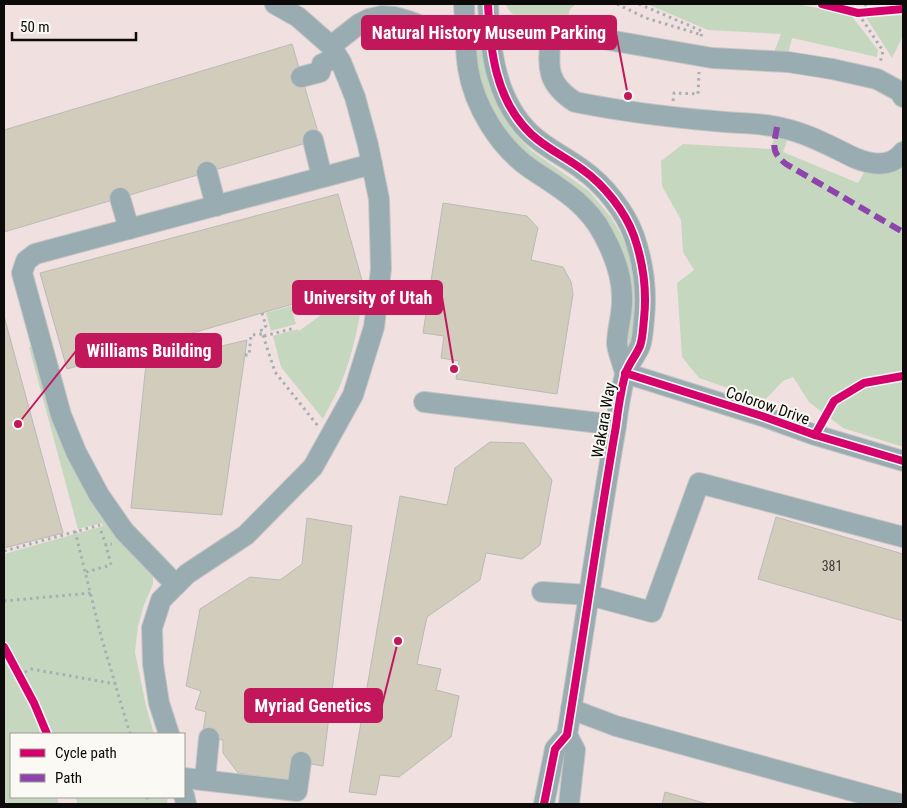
<svg xmlns="http://www.w3.org/2000/svg" width="907" height="808" font-family="'Roboto Condensed',sans-serif">
  <rect width="100%" height="100%" fill="#ebeae7"/>
  <!-- education -->
  <path fill="#f0e1e0" fill-rule="evenodd" d="M4,4H903V804H4ZM11,734H184V797H11Z"/>
  <!-- green -->
  <g fill="#c6d7c0">
    <path d="M505,4H576L570,9L567,22L517,18L512,14Z"/>
    <path d="M647,4H797L850,14L878,50L877,57L792,38L788,54L774,52L781,34L708,30Z"/>
    <path d="M903,15V36L892,58L866,17Z"/>
    <path d="M475,41L479,42L481,45L489,86L499,109L512,129L521,140L532,151L589,191L611,217L626,243L637,279L634,344L629,348L626,347L622,264L535,166L486,108L473,43Z"/>
    <path d="M774,136L786,139L787,141L783,152L858,183L865,171C881,176 890,174 903,164V447L843,428L809,402L793,377L783,381L764,401L699,378L682,357L677,283L694,270L683,252L681,220L662,186L661,161L683,144L771,149Z"/>
    <path d="M365,287C359,321 353,356 339,388C334,398 328,409 323,419L281,367L273,336L298,329L299,331L350,294V291Z"/>
    <path d="M291,306L296,324L271,331L266,313Z"/>
    <path d="M33,346L94,504L116,538L145,566L153,576V584L144,605L138,626L135,652L146,706L154,734H53L44,713L4,641V554L103,526L102,523L78,529L29,347Z"/>
    <path d="M4,659L37,721L40,734H11V797H57L59,804H4Z"/>
    <path d="M75,797H168L167,804H78Z"/>
  </g>
  <!-- building -->
  <g fill="#d1ccbc" stroke="#bbbab7">
    <path d="M292,44L320,139L4,232V130Z"/>
    <path d="M338,194L363,284L67,369L40,273Z"/>
    <path d="M443,203L527,216L538,228L531,260L563,267L571,282L573,294L557,394L456,379L459,361L441,358L444,336L423,333Z"/>
    <path d="M4,316L63,533L4,548Z"/>
    <path d="M247,340L222,515L131,508L146,364Z"/>
    <path d="M490,442L524,443L552,480L540,545L522,559L486,553L480,580L427,617L417,664L441,669L436,690L459,696L451,737L399,777L380,775L376,795L349,792L400,496L447,505L455,468Z"/>
    <path d="M776,517L903,554V621L758,579Z"/>
    <path d="M307,518L352,526L323,766L294,761L292,781L238,773L223,753V740L202,737L206,712L195,709L201,691L186,686L200,609L250,577L280,580L302,564Z"/>
    <path d="M665,792L708,804H662Z"/>
  </g>
  <g fill="none" stroke-linecap="round" stroke-linejoin="round">
    <!-- minor casing -->
    <g stroke="#c6c6c4" stroke-width="22">
      <g id="minor">
        <path d="M464,4C465,25 465,47 468,68C474,106 499,147 531,169C558,187 587,203 603,234C614,254 623,279 622,302C622,316 617,330 617,344C618,353 623,364 625,373"/>
        <path d="M488,4C490,49 495,100 531,134C547,149 566,157 583,170C604,185 625,211 634,236C643,262 647,291 644,319C643,327 643,338 640,346C636,356 628,364 625,375C621,391 618,409 616,426C598,529 584,632 567,735L555,749L544,804"/>
        <path d="M551,30C549,64 543,81 575,102C620,111 667,117 714,121C737,124 759,122 782,128C807,133 832,147 855,158C872,165 891,168 903,152"/>
        <path d="M331,46L359,24L369,19L382,16L395,17L409,21L441,33L507,29L551,30L712,58L788,62L832,69L877,79L899,91L903,97"/>
        <path d="M301,77L320,72L322,64L337,57"/>
        <path d="M313,140L322,177"/>
        <path d="M207,172L216,206"/>
        <path d="M120,198L129,229"/>
        <path d="M625,373L762,416L815,435L903,461"/>
        <path d="M424,402L616,425"/>
        <path d="M176,585L124,531L99,495L76,452L61,415L22,273L26,261L35,254L372,164"/>
        <path d="M542,592L589,595L652,612L699,483L903,537"/>
        <path d="M571,709L616,726L900,804"/>
        <path d="M169,734L159,703L153,664L152,628L161,600L187,574L246,535L313,467L353,395L374,327L381,269L379,199L368,145L355,97L341,62L331,46L298,17L275,4"/>
        <path d="M567,735L575,750L569,804"/>
        <path d="M184,778L297,791L301,762"/>
        <path d="M205,780L209,738"/>
        <path d="M184,795L186,804"/>
      </g>
    </g>
    <!-- path -->
    <g stroke="#a6afb1" stroke-width="3" stroke-dasharray="2.5 4" stroke-linecap="butt">
      <path d="M617,4L646,18L702,35"/>
      <path d="M639,4L702,31L701,37"/>
      <path d="M866,4L858,13L883,51L880,63"/>
      <path d="M673,101L674,93L698,94L699,72"/>
      <path d="M262,313L266,326L261,329L275,372L318,426"/>
      <path d="M264,336L295,328"/>
      <path d="M245,355H249L251,335L263,334"/>
      <path d="M75,531L101,636L130,734"/>
      <path d="M101,531L106,545L112,544"/>
      <path d="M4,551L100,525"/>
      <path d="M86,572L111,565L106,545"/>
      <path d="M4,601L91,593"/>
      <path d="M19,675L31,669L116,684"/>
      <path d="M147,797L149,804"/>
    </g>
    <!-- minor -->
    <use href="#minor" stroke="#99acb1" stroke-width="20"/>
    <!-- quiet -->
    <path stroke="#8e44ad" stroke-width="6" stroke-dasharray="12 6" stroke-linecap="butt" d="M777,127C774,146 770,151 786,164L903,232"/>
    <!-- cycleway casing -->
    <g stroke="#faf9f3" stroke-width="11">
      <g id="cycleway">
        <path d="M488,4C490,49 495,100 531,134C547,149 566,157 583,170C604,185 625,211 634,236C643,262 647,291 644,319C643,327 643,338 640,346C636,356 628,364 625,375C621,391 618,409 616,426C598,529 584,632 567,735L555,749L544,804"/>
        <path d="M822,4L858,13L903,9"/>
        <path d="M625,373L762,416L815,435L903,461"/>
        <path d="M815,435L834,401L864,383L903,376"/>
        <path d="M4,647L34,703L47,734"/>
      </g>
    </g>
    <!-- cycleway -->
    <use href="#cycleway" stroke="#d6006c" stroke-width="8"/>
  </g>
  <g text-anchor="middle" stroke-width="4" stroke-linejoin="round" paint-order="stroke">
    <!-- number labels -->
    <g font-size="14" fill="#3d3b36">
      <text x="832" y="571">381</text>
    </g>
    <!-- street labels -->
    <g font-size="16" fill="#0c0b09" stroke="#faf9f3">
      <text transform="translate(768 405) rotate(19)" y="6">Colorow Drive</text>
      <text transform="translate(603 420) rotate(-80)" y="6">Wakara Way</text>
    </g>
  </g>
  <!-- callouts -->
  <path fill="none" stroke="#c2185b" stroke-width="2" d="M628 96L616 33M454 369L442 297M18 424L76 351M398 641L382 705"/>
  <g fill="#c2185b" stroke="#faf9f3" stroke-width="2">
    <circle cx="628" cy="96" r="5"/>
    <circle cx="454" cy="369" r="5"/>
    <circle cx="18" cy="424" r="5"/>
    <circle cx="398" cy="641" r="5"/>
  </g>
  <g fill="#c2185b" stroke="#c2185b" stroke-width="2">
    <rect x="362" y="16" width="254" height="33" rx="5"/>
    <rect x="293" y="281" width="149" height="33" rx="5"/>
    <rect x="76" y="334" width="145" height="33" rx="5"/>
    <rect x="245" y="689" width="137" height="33" rx="5"/>
  </g>
  <g font-size="18" text-anchor="middle" font-weight="bold" fill="#fff">
    <text x="489" y="39">Natural History Museum Parking</text>
    <text x="368" y="304">University of Utah</text>
    <text x="149" y="357">Williams Building</text>
    <text x="313" y="712">Myriad Genetics</text>
  </g>
  <!-- border -->
  <rect width="907" height="808" fill="none" stroke="#0c0b09" stroke-width="10"/>
  <!-- legend -->
  <rect x="10" y="733" width="175" height="65" fill="#faf9f3" stroke="#9b9a95"/>
  <rect x="20" y="749" width="25" height="8" fill="#d6006c" stroke="#9b9a95"/>
  <text x="55" y="758" font-size="15" fill="#0c0b09">Cycle path</text>
  <rect x="20" y="774" width="25" height="8" fill="#8e44ad" stroke="#9b9a95"/>
  <text x="55" y="783" font-size="15" fill="#0c0b09">Path</text>
  <!-- scale -->
  <path d="M12 32v8h124v-8" fill="none" stroke="#0c0b09" stroke-width="2.5"/>
  <text x="20" y="32" font-size="15" fill="#0c0b09" stroke="#faf9f3" stroke-width="4" paint-order="stroke">50 m</text>
</svg>
